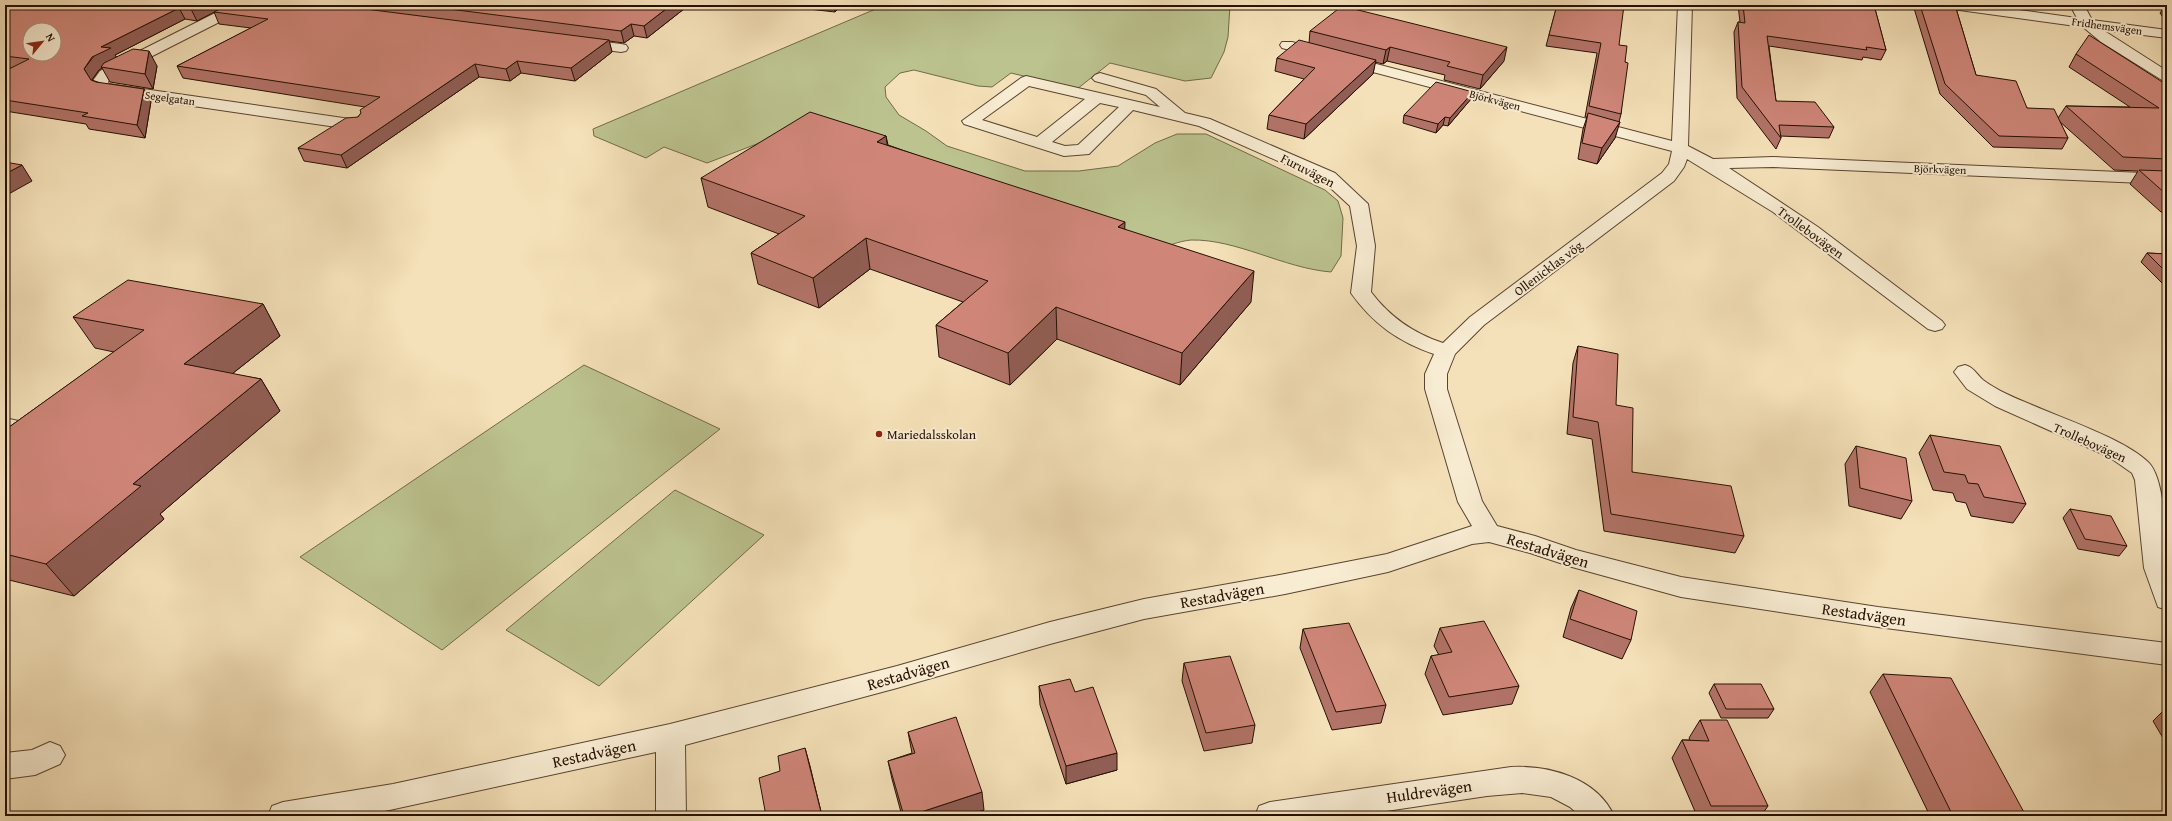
<svg xmlns="http://www.w3.org/2000/svg" width="2172" height="821" font-family="'Gentium Book Plus',serif">
  <rect width="100%" height="100%" fill="#f5e1b9"/>
  <filter id="stains"><feTurbulence type="fractalNoise" baseFrequency=".005" numOctaves="4"/><feColorMatrix values="0 0 0 0 .2 0 0 0 0 .09 0 0 0 0 .02 0 0 0 .5 -.17"/></filter>
  <radialGradient id="worn" r=".72"><stop offset=".6" stop-color="#630" stop-opacity="0"/><stop offset="1" stop-color="#630" stop-opacity=".3"/></radialGradient>
  <!-- green -->
  <g fill="#bcc38f" stroke="#706a48">
    <path d="M885,5H1230L1228,37L1224,52L1211,78L1185,81L1110,63L1077,89L1011,73L992,87L978,86L914,70L900,73L885,87L886,97L899,115L926,131L947,146L1025,171H1079L1118,166L1155,143L1177,134H1206L1325,190L1338,201L1343,218L1341,256L1331,272C1283,268 1237,239 1191,240C1179,241 1165,247 1153,251L796,129L707,163L664,147L646,158L594,136L593,129Z"/>
    <path d="M584,365L720,429L442,650L300,557Z"/>
    <path d="M675,490L764,535L599,686L506,630Z"/>
  </g>
  <g fill="none" stroke-linecap="round" stroke-linejoin="round">
    <!-- minor casing -->
    <g stroke="#59442f" stroke-width="2">
      <g id="minor">
        <path d="M231,5H249L247,8L111,77L108,82L109,84L357,120L363,122L365,125L363,128L357,130L104,93L99,91L92,82L100,71Z"/>
        <path d="M1678,5H1692L1688,146L1713,159L1773,157L2167,174V184L1773,167L1729,168L1818,227L1942,321L1945,325L1942,329L1935,331L1928,329L1773,212L1687,159L1684,167L1674,181L1484,325L1455,354L1447,374V389L1482,501L1497,526L1535,536L1576,550L1681,577L1878,607L2167,643V665L1878,627L1681,597L1572,567L1530,553L1489,542L1472,544L1388,572L1285,594L1144,619L1050,644L897,688L685,745L686,816H656V752L362,816H268L272,806L283,802L393,784L670,724L897,666L1050,622L1144,599L1285,574L1387,554L1472,526L1458,502L1425,389V374L1434,354C1399,342 1373,324 1351,293L1357,246L1350,206L1323,181L1199,126L1133,110L1089,154L1064,156L964,124L962,121L1021,78L1026,76L1160,107L1146,95L1095,81L1092,78L1095,75L1100,73L1156,89L1185,113L1210,119L1335,173L1368,204L1375,246L1371,292C1390,317 1413,333 1443,343L1470,317L1662,173L1669,164L1672,151L1282,48L1280,45L1282,42H1292L1672,141ZM1029,86L1085,99L1037,137L982,120ZM1100,103L1119,107L1078,145L1065,146L1052,142Z"/>
        <path d="M1945,5H1982L2077,18L2070,5H2084L2092,20L2167,30V38L2103,30L2167,71V82L2162,80L2101,42L2083,27L1952,9Z"/>
        <path d="M580,39L621,44L626,45L628,48L626,51L621,52L575,46L573,43L575,40Z"/>
        <path d="M1965,365C1975,368 1976,374 1983,380C1998,391 2015,398 2032,405C2064,419 2124,439 2148,462C2170,482 2167,580 2167,610L2158,607L2144,568L2135,480L2132,473L2109,457L1995,406L1967,389L1954,372L1958,367Z"/>
        <path d="M5,418L23,422L31,434C27,447 19,457 5,461V440L9,434L5,432Z"/>
        <path d="M50,742L60,746L65,755L60,764L35,775L5,779V753L32,750Z"/>
        <path d="M1511,767C1549,765 1597,778 1614,816H1580L1570,807L1551,797L1522,793L1487,796L1353,816H1255L1259,806L1270,802Z"/>
      </g>
    </g>
    <!-- minor -->
    <use href="#minor" fill="#f8ecd2" fill-rule="evenodd"/>
  </g>
  <!-- wall -->
  <g fill="#b27368" stroke="#251001">
    <path d="M5,5H689L647,38L634,36L624,43L609,41L612,52L575,81L521,73L510,81L479,77L347,168L304,161L298,148L358,117L365,107L183,78L177,66L251,28L219,24L214,12L197,21L185,19L115,55L116,57L157,66L153,89L110,82L102,68L99,70L92,80L151,101L145,138L89,129L86,124L5,111V71L11,68L5,67Z"/>
    <path d="M774,5H842L835,12Z"/>
    <path d="M1557,5L1619,45L1625,62L1621,114L1615,138L1597,164L1578,159L1583,129L1587,117H1585L1597,53L1546,46Z"/>
    <path d="M1738,5H1874L1886,50L1881,60L1863,57L1862,60L1769,46L1776,101L1834,127L1829,138L1780,136L1781,138L1776,149L1737,98L1734,32L1738,22H1740Z"/>
    <path d="M1913,5H1955L1976,75L2027,108L2058,118L2066,106L2130,107L2069,67L2076,54L2167,85V212H2161L2130,184L2138,171L2114,170L2059,121L2068,138L2062,149L1993,147L1940,94Z"/>
    <path d="M2165,6H2167V23L2160,13Z"/>
    <path d="M1310,31L1504,61L1480,89L1444,80L1445,75L1387,61L1383,64L1375,62L1373,74L1304,139L1267,129L1269,115L1304,79L1275,71L1277,58L1309,43Z"/>
    <path d="M1473,92L1471,99L1448,126L1443,125L1436,133L1403,123L1404,115Z"/>
    <path d="M886,136L888,145L1124,229L1251,302L1180,385L1057,339L1010,385L939,357L936,325L963,302L870,269L819,308L758,284L751,253L779,234L708,207L701,178Z"/>
    <path d="M2147,253L2167,254V288L2141,262Z"/>
    <path d="M263,304L280,336L232,374L261,379L280,411L160,514L164,519L74,596L5,579V430L114,352L95,348L73,317Z"/>
    <path d="M1578,346L1616,405L1632,472L1744,536L1735,553L1604,531L1592,439L1567,434L1573,363Z"/>
    <path d="M2167,409V424L2164,420L2166,417L2163,413Z"/>
    <path d="M1930,435L2026,504L2013,523L1971,516L1966,503L1956,501L1953,493L1933,490L1919,453Z"/>
    <path d="M1856,446L1912,501L1901,519L1849,506L1845,464Z"/>
    <path d="M2070,509L2127,546L2119,556L2078,549L2063,518Z"/>
    <path d="M1579,590L1631,640L1622,659L1563,637L1571,608Z"/>
    <path d="M1440,628L1519,686L1512,704L1443,715L1425,674L1431,656L1439,655L1434,646Z"/>
    <path d="M1303,629L1386,705L1381,723L1332,730L1300,648Z"/>
    <path d="M1184,663L1255,725L1252,743L1204,751L1182,681Z"/>
    <path d="M1883,674L2026,816H1930L1870,692Z"/>
    <path d="M1714,684L1774,709L1768,718H1721L1709,693Z"/>
    <path d="M1039,686L1075,692L1117,770L1066,784L1040,705Z"/>
    <path d="M2167,707V745L2153,721Z"/>
    <path d="M1700,720L1768,806L1761,816H1697L1672,758L1682,740H1690L1689,738Z"/>
    <path d="M908,732L984,810L965,816H902L892,779L888,761L912,753Z"/>
  </g>
  <!-- shaded-wall -->
  <g fill="#915e55" stroke="#251001">
    <path d="M199,5H228L197,21L191,9Z"/>
    <path d="M671,5H689L647,38L644,26Z"/>
    <path d="M834,5H842L835,12Z"/>
    <path d="M179,8L185,19L115,55L118,60L101,67L102,68L99,70L91,81L84,69L101,47Z"/>
    <path d="M631,24L634,36L624,43L621,31Z"/>
    <path d="M609,40L612,52L575,81L571,68Z"/>
    <path d="M1390,47L1387,61L1383,64L1386,50Z"/>
    <path d="M1507,47L1504,61L1480,89L1483,75Z"/>
    <path d="M149,51L157,66L153,89L145,74Z"/>
    <path d="M1376,60L1373,74L1304,139L1306,124Z"/>
    <path d="M517,61L521,73L510,81L506,69Z"/>
    <path d="M475,64L479,77L347,168L341,155Z"/>
    <path d="M144,89L151,101L145,138L137,125Z"/>
    <path d="M1473,92L1471,99L1448,126L1450,118Z"/>
    <path d="M1445,117L1443,125L1436,133L1438,124Z"/>
    <path d="M1620,122L1615,138L1597,164L1602,148Z"/>
    <path d="M886,136L890,165L877,142Z"/>
    <path d="M22,165L32,181L5,196V174Z"/>
    <path d="M1125,222L1124,252L1118,227Z"/>
    <path d="M866,238L870,269L819,308L813,278Z"/>
    <path d="M1254,271L1251,302L1180,385L1182,353Z"/>
    <path d="M263,304L280,336L204,396L184,364Z"/>
    <path d="M1056,307L1057,339L1010,385L1008,353Z"/>
    <path d="M261,379L280,411L160,514L164,519L74,596L46,564L133,484Z"/>
    <path d="M805,748L810,766L822,816Z"/>
    <path d="M1117,753V770L1066,784V766Z"/>
    <path d="M982,792L984,810L965,816H909Z"/>
  </g>
  <!-- building -->
  <g fill="#cf8679" stroke="#251001" fill-rule="evenodd">
    <path d="M7,5H199L191,9L179,8L101,47L111,48L92,57L84,69L91,80L96,82L144,89L137,125L82,116L88,113L5,100V71L29,59L5,56V6ZM30,30H54V54H30Z"/>
    <path d="M228,5H334L609,40L571,68L517,61L506,69L475,64L341,155L298,148L346,118L358,117L361,113L360,110L380,97L177,66L268,19L214,12Z"/>
    <path d="M418,5H671L644,26L631,24L621,31Z"/>
    <path d="M1557,5H1624L1619,45L1627,46L1625,62L1628,63L1621,114L1589,106L1601,43L1549,35Z"/>
    <path d="M1743,5H1874L1886,50L1866,47L1867,50L1767,36L1776,101L1815,102L1834,127L1779,125L1781,138L1742,87L1738,22L1745,23Z"/>
    <path d="M1920,5H1955L1976,75L2016,81L2027,108L2054,109L2068,138L1999,136L1945,84Z"/>
    <path d="M1342,6L1507,47L1483,75L1447,66L1450,62L1390,47L1386,50L1310,31Z"/>
    <path d="M2089,35L2167,85V159L2123,157L2066,106L2159,108L2076,54Z"/>
    <path d="M1299,40L1376,60L1306,124L1269,115L1315,68L1277,58Z"/>
    <path d="M133,49L149,51L145,74L101,67L104,63Z"/>
    <path d="M1436,82L1473,92L1450,118L1445,117L1438,124L1404,115Z"/>
    <path d="M810,112L886,136L877,142L1125,222L1118,227L1254,271L1182,353L1056,307L1008,353L936,325L988,281L866,238L813,278L751,253L805,216L701,178Z"/>
    <path d="M1588,113L1620,122L1602,148L1582,143Z"/>
    <path d="M5,162L22,165L5,174Z"/>
    <path d="M2139,170L2167,171V195Z"/>
    <path d="M2147,253L2167,254V273Z"/>
    <path d="M128,280L263,304L184,364L261,379L133,484L141,486L46,564L5,554V430L144,330L73,317Z"/>
    <path d="M1578,346L1618,354L1616,405L1633,408L1632,472L1731,486L1744,536L1611,514L1598,422L1573,417Z"/>
    <path d="M1930,435L2000,446L2026,504L1984,497L1978,484L1968,483L1965,475L1944,472Z"/>
    <path d="M1856,446L1906,458L1912,501L1860,488Z"/>
    <path d="M2070,509L2111,516L2127,546L2085,539Z"/>
    <path d="M1579,590L1637,611L1631,640L1570,619Z"/>
    <path d="M1484,621L1519,686L1449,697L1431,656L1452,652L1440,628Z"/>
    <path d="M1349,623L1386,705L1336,712L1303,629Z"/>
    <path d="M1230,656L1255,725L1206,733L1184,663Z"/>
    <path d="M1883,674L1951,678L2026,816H1953Z"/>
    <path d="M1070,679L1075,692L1093,687L1117,753L1066,766L1039,686Z"/>
    <path d="M1714,684H1761L1774,709H1726Z"/>
    <path d="M956,717L982,792L909,816H904L888,761L915,753L908,732Z"/>
    <path d="M1700,720H1727L1768,806H1711L1682,740L1709,741Z"/>
    <path d="M805,748L822,816H766L759,778L780,771L778,756Z"/>
  </g>
  <!-- markers -->
  <circle fill="#8f2418" stroke="#f8ecd2" stroke-width="1.5" cx="879" cy="434" r="4"/>
  <g text-anchor="middle" stroke-width="4" stroke-linejoin="round" paint-order="stroke">
    <!-- far-street labels -->
    <g font-size="11" fill="#251001" stroke="#f8ecd2">
      <text transform="translate(2107 26) rotate(8)" y="4">Fridhemsvägen</text>
      <text transform="translate(170 98) rotate(8)" y="4">Segelgatan</text>
      <text transform="translate(1495 100) rotate(15)" y="4">Björkvägen</text>
      <text transform="translate(1940 169) rotate(2)" y="4">Björkvägen</text>
    </g>
    <!-- street labels -->
    <g font-size="13" fill="#251001" stroke="#f8ecd2">
      <text transform="translate(1308 170) rotate(27)" y="5">Furuvägen</text>
      <text transform="translate(1811 232) rotate(36)" y="5">Trollebovägen</text>
      <text transform="translate(1548 268) rotate(-37)" y="5">Ollenicklas vög</text>
      <text transform="translate(2090 442) rotate(24)" y="5">Trollebovägen</text>
    </g>
    <!-- poi labels -->
    <g font-size="13" fill="#251001" stroke="#f8ecd2" text-anchor="start">
      <text x="887" y="439">Mariedalsskolan</text>
    </g>
    <!-- near-street labels -->
    <g font-size="16" fill="#251001" stroke="#f8ecd2">
      <text transform="translate(1548 550) rotate(17)" y="6">Restadvägen</text>
      <text transform="translate(1222 595) rotate(-10)" y="6">Restadvägen</text>
      <text transform="translate(1864 614) rotate(8)" y="6">Restadvägen</text>
      <text transform="translate(908 673) rotate(-16)" y="6">Restadvägen</text>
      <text transform="translate(594 753) rotate(-12)" y="6">Restadvägen</text>
      <text transform="translate(1429 791) rotate(-8)" y="6">Huldrevägen</text>
    </g>
  </g>
  <!-- margin -->
  <rect width="2172" height="821" fill="none" stroke="#f5e1b9" stroke-width="20"/>
  <rect x="6" y="6" width="2160" height="809" fill="none" stroke="#251001" stroke-width="2"/>
  <rect x="10" y="10" width="2152" height="801" fill="none" stroke="#251001"/>
  <!-- north arrow -->
  <g transform="translate(42 42) rotate(61)"><circle r="19" fill="#f8ecd2" stroke="#a4947e"/>
  <path d="M0-3L7 15L0 10L-7 15Z" fill="#8f2418"/>
  <text y="-6" font-size="11" font-weight="bold" text-anchor="middle" fill="#251001">N</text>
  </g>
  <rect width="100%" height="100%" filter="url(#stains)"/>
  <rect width="100%" height="100%" fill="url(#worn)"/>
</svg>
